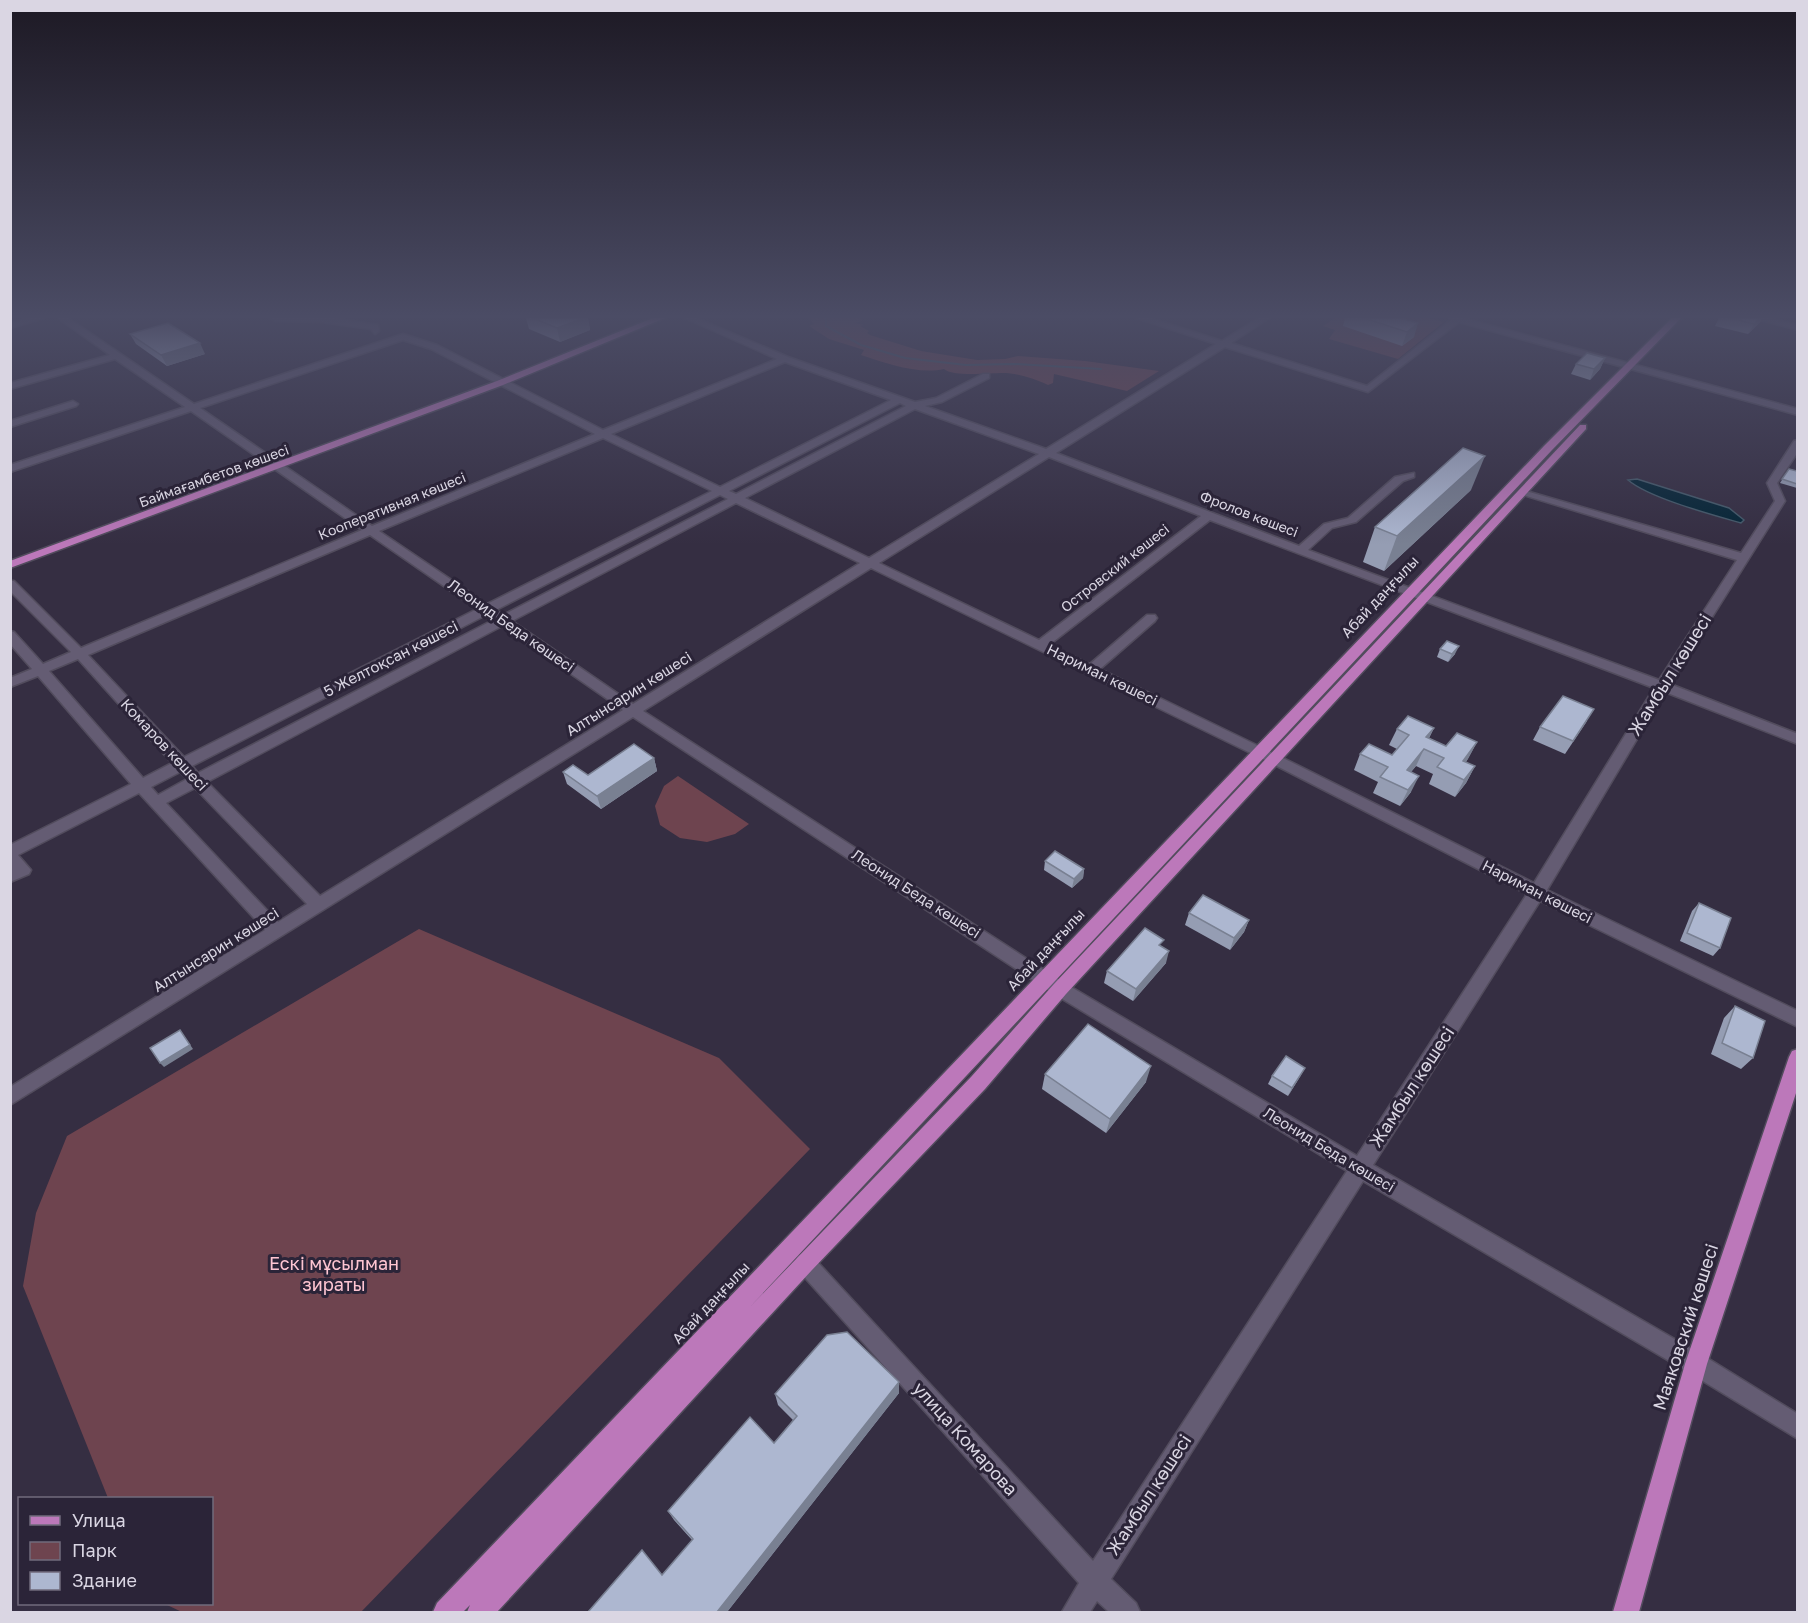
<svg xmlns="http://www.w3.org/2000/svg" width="1808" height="1623" font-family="'Golos Text',sans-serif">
  <rect width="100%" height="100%" fill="#352e42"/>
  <!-- green -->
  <g fill="#6e444f">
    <path d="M809,318H860L862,321L855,323L864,325L860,326L869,331L867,333L870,335L921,351L977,360L1005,359L1018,356L1085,361L1159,371L1127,391L1054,374L1053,383L1048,385C1035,379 1018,373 1003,373C990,373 952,377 944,369C919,375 885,363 861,355L864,350L829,339L809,326L814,324Z"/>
    <path d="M1335,318H1428L1444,322L1398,359L1329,339L1335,330L1323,326Z"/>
    <path d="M678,776L749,824L735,834L707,842L680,838L660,825L655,806L664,786Z"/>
    <path d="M419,929L719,1058L810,1149L361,1612H182L165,1604H212V1498H108L23,1286L36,1213L67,1136Z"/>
  </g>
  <!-- water -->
  <path fill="#052536" stroke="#455a6a" stroke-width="1.5" d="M1637,479L1729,508L1744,520L1741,523C1713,515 1649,498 1628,480Z"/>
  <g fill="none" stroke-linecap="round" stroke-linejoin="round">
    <!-- stream -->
    <path stroke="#455a6a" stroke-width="2" d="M826,318V326L861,345L905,358L966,365L1014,364L1101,369"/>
    <!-- minor casing -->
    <g stroke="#524c5d" stroke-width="3">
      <g id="minor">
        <path d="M30,318H44L10,328V323Z"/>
        <path d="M58,318H68L194,404L403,334L437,345L603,430L777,359L685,318H696L788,357L915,402L936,398L983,374H989V378L942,402L925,406L1046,449L1216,344L1137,318H1150L1222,341L1259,318H1269L1231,343L1367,386L1451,320L1449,318H1463L1798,409V415L1459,322L1368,392L1225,347L1056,453L1299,546L1324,524L1348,518L1395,477L1414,473V477L1403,481L1356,522L1332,528L1308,550L1659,680L1737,560L1517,493L1522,490L1526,491L1741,553L1775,501L1767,483L1794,441L1798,440V452L1777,483L1785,501L1670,684L1798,734V744L1665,692L1547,890L1798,1011V1027L1540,901L1373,1165L1704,1356L1798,1414V1439L1688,1372L1363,1181L1111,1579L1136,1603L1140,1612H1109L1097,1601L1090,1612H1062L1079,1583L798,1270L794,1263L798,1256L805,1252L812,1256L1093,1561L1347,1171L1054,994L633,717L10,1105V1087L265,930L139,793L18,855L31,870L29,874L10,882V845L131,784L38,676L10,687V678L32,669L10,644V631L14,632L43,664L71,652L10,591V581H14L81,648L362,530L191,411L10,472V465L185,407L115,359L10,389V383L110,355ZM403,340L431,349L595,434L372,526L200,408ZM785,362L891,400L720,487L611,434ZM900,403L906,406L736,494L729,491ZM915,409L1039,454L869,558L745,498ZM603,438L712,491L487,604L379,531ZM1049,457L1201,516L1039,640L879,563ZM720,495L728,499L503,615L496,610ZM736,503L860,563L633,704L512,621ZM1210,520L1654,688L1534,883L1279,756L1100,669L1155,621L1157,618L1155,615H1147L1090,664L1049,645ZM370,535L477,609L184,757L88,655ZM871,568L1269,762L1527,894L1357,1156L1066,984L643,711ZM486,615L493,620L198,773L192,766ZM502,626L623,710L320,896L207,782ZM78,659L172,763L143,778L49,671ZM180,772L187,779L158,795L151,787ZM195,788L307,904L278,922L166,803Z"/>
        <path d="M271,318H333L378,325L379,331L375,334L371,329L322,322L275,321Z"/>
        <path d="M1754,318H1769L1798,325V330Z"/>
        <path d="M73,401L78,404L76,406L10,427V421Z"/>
      </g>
    </g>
    <!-- major casing -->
    <g stroke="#524c5d" stroke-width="3">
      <g id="major">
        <path d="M653,318H665L503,385L10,568V561L497,381Z"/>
        <path d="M1672,318H1681L1552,450L748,1309L971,1077L1054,984L1580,425H1586V429L1066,994L985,1089L812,1270L497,1612H467L470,1605L463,1612H433L437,1603L1544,446Z"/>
        <path d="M1798,1049V1087L1707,1364L1639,1612H1613L1685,1364L1789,1057L1792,1051Z"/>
      </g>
    </g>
    <!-- minor -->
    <use href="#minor" fill="#645c73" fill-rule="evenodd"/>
    <!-- major -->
    <use href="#major" fill="#bc78ba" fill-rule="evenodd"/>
  </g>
  <!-- wall -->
  <g fill="#959db3">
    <path d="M526,318H588L590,330L560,342L529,329Z"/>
    <path d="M1345,318H1401L1414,337L1402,346L1343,326Z"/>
    <path d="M1719,318H1762L1760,322L1748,334L1715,326Z"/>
    <path d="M130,334L205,354L167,366L136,344Z"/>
    <path d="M1605,358L1600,369L1590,380L1571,374L1576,364Z"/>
    <path d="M1789,469L1797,471V488L1780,483Z"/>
    <path d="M1471,490L1384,571L1363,562L1375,527Z"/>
    <path d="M1440,649L1455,654L1448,662L1437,657Z"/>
    <path d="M1587,721L1565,754L1533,740L1540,727Z"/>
    <path d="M1434,728L1429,738L1446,746L1477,742L1466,762L1475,766L1466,783L1455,797L1429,784L1433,774L1416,766L1411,772V792L1400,806L1373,793L1378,782L1354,770L1360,754L1392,755L1397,749L1389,745L1397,729Z"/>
    <path d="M654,758L657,771L601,809L567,784L563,772L588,775Z"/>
    <path d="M1045,861L1084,869L1083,878L1072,888L1044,870Z"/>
    <path d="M1699,903L1720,948L1713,956L1680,941L1692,911Z"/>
    <path d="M1189,913L1249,920L1244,932L1230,950L1185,925Z"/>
    <path d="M1162,946L1166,963L1133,1001L1104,983L1107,971Z"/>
    <path d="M1735,1006L1753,1058L1741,1069L1711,1054L1724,1018Z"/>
    <path d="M1045,1074L1146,1082L1106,1133L1042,1089Z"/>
    <path d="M1301,1075L1288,1096L1268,1084L1272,1076Z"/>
    <path d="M899,1382V1393L727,1612H588L662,1575L692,1540L674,1520L668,1511L774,1443L793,1420L778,1405L775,1394Z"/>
  </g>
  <!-- shaded-wall -->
  <g fill="#798092">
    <path d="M584,318H588L590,330L560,342L557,328Z"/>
    <path d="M1760,318H1762L1760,322L1748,334L1754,324Z"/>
    <path d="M1418,323L1414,337L1402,346L1407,332Z"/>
    <path d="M200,343L205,354L167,366L161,355Z"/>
    <path d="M1605,358L1600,369L1590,380L1594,369Z"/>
    <path d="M1485,456L1471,490L1384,571L1397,536Z"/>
    <path d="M1459,646L1455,654L1448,662L1452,654Z"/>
    <path d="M1434,728L1426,744V737Z"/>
    <path d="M1477,742L1468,759L1454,777L1463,761Z"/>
    <path d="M1424,749L1416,766L1399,786L1407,770Z"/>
    <path d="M654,758L657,771L601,809L597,796Z"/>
    <path d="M1475,766L1466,783L1455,797L1464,780Z"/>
    <path d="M1419,776L1411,792L1400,806L1408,790Z"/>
    <path d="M1084,869L1083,878L1072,888L1074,879Z"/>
    <path d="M1249,920L1244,932L1230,950L1234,938Z"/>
    <path d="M1169,951L1166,963L1133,1001L1136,989Z"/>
    <path d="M180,1030L193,1049L164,1067L160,1063Z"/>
    <path d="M1151,1066L1146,1082L1106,1133L1110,1119Z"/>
    <path d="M1305,1068L1301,1075L1288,1096L1292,1088Z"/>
    <path d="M899,1382V1393L727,1612H717Z"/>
  </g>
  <!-- building -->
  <g fill="#adb7d0" stroke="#798092" stroke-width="1.5">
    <path d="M533,318H584L557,328Z"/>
    <path d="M1364,318H1400L1418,323L1407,332Z"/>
    <path d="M1730,318H1760L1754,324Z"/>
    <path d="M168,323L200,343L161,355L130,334Z"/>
    <path d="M1587,353L1605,358L1594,369L1576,364Z"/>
    <path d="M1463,448L1485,456L1397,536L1375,527Z"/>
    <path d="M1789,469L1797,471V484L1782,479Z"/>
    <path d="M1447,641L1459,646L1452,654L1440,649Z"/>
    <path d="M1563,696L1594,709L1573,741L1540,727Z"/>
    <path d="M1408,716L1434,728L1426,737L1446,746L1457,733L1477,742L1463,761L1475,766L1464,780L1437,767L1444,758L1424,749L1407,770L1419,776L1408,790L1380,777L1388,767L1360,754L1369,744L1392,755L1409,735L1397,729Z"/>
    <path d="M634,744L654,758L597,796L563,772L573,765L588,775Z"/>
    <path d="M1055,851L1084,869L1074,879L1045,861Z"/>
    <path d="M1203,895L1249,920L1234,938L1189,913Z"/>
    <path d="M1699,903L1731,918L1720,948L1687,933Z"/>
    <path d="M1145,928L1164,940L1159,945L1169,951L1136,989L1107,971Z"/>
    <path d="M1735,1006L1765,1021L1753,1058L1722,1043Z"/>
    <path d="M1088,1024L1151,1066L1110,1119L1045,1074Z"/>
    <path d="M180,1030L190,1045L160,1063L150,1048Z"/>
    <path d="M1286,1056L1305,1068L1292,1088L1272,1076Z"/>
    <path d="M847,1332L899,1382L717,1612H588L642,1550L662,1575L693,1539L668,1511L750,1417L774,1443L797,1416L775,1394L827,1335Z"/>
  </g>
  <!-- sky -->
  <linearGradient id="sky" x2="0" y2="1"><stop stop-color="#1d1924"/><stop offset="0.58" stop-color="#4b4c65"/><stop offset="1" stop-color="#4b4c65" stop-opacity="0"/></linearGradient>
  <rect width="1808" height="545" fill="url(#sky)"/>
  <g text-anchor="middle" stroke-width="6" stroke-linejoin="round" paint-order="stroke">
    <!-- far-street labels -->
    <g font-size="14" fill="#dad6e3" stroke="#2b2438">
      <text transform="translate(214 476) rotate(-20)" y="5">Баймағамбетов көшесі</text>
      <text transform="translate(392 506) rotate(-22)" y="5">Кооперативная көшесі</text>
      <text transform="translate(1249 514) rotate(21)" y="5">Фролов көшесі</text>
      <text transform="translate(1115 568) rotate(-38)" y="5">Островский көшесі</text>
    </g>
    <!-- street labels -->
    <g font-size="15" fill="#dad6e3" stroke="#2b2438">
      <text transform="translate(1380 597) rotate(-47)" y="5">Абай даңғылы</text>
      <text transform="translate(511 626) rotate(35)" y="5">Леонид Беда көшесі</text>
      <text transform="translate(391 659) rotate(-27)" y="5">5 Желтоқсан көшесі</text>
      <text transform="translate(1102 675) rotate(26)" y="5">Нариман көшесі</text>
      <text transform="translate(629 694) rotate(-32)" y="5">Алтынсарин көшесі</text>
      <text transform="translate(164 745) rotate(47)" y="5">Комаров көшесі</text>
      <text transform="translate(1537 892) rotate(27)" y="5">Нариман көшесі</text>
      <text transform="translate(916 894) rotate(33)" y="5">Леонид Беда көшесі</text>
      <text transform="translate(216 950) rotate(-32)" y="5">Алтынсарин көшесі</text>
      <text transform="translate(1046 950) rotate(-47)" y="5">Абай даңғылы</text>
      <text transform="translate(1329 1150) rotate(31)" y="5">Леонид Беда көшесі</text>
      <text transform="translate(711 1303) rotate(-47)" y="5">Абай даңғылы</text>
    </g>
    <!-- near-street labels -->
    <g font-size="18" fill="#dad6e3" stroke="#2b2438">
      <text transform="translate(1670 675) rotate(-58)" y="6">Жамбыл көшесі</text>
      <text transform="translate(1412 1087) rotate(-57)" y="6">Жамбыл көшесі</text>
      <text transform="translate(1686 1327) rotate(-72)" y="6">Маяковский көшесі</text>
      <text transform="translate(965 1439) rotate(48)" y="6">улица Комарова</text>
      <text transform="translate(1149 1495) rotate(-57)" y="6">Жамбыл көшесі</text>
    </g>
    <!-- near-park labels -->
    <g font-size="18" fill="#fec5d2" stroke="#2b2438">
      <text x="334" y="1270">Ескі мұсылман<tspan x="334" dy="21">зираты</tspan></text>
    </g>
  </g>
  <!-- border -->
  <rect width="1808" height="1623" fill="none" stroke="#dad6e3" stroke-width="24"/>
  <!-- legend -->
  <rect x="18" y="1497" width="195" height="108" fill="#2b2438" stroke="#716b7c" stroke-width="1.5"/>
  <rect x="30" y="1516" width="30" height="9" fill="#bc78ba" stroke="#716b7c" stroke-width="1.5"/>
  <text x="72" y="1527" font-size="18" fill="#dad6e3">Улица</text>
  <rect x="30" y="1542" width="30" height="18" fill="#6e444f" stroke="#716b7c" stroke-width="1.5"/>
  <text x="72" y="1557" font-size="18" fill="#dad6e3">Парк</text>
  <rect x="30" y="1572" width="30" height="18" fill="#adb7d0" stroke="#716b7c" stroke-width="1.5"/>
  <text x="72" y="1587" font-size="18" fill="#dad6e3">Здание</text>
</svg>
